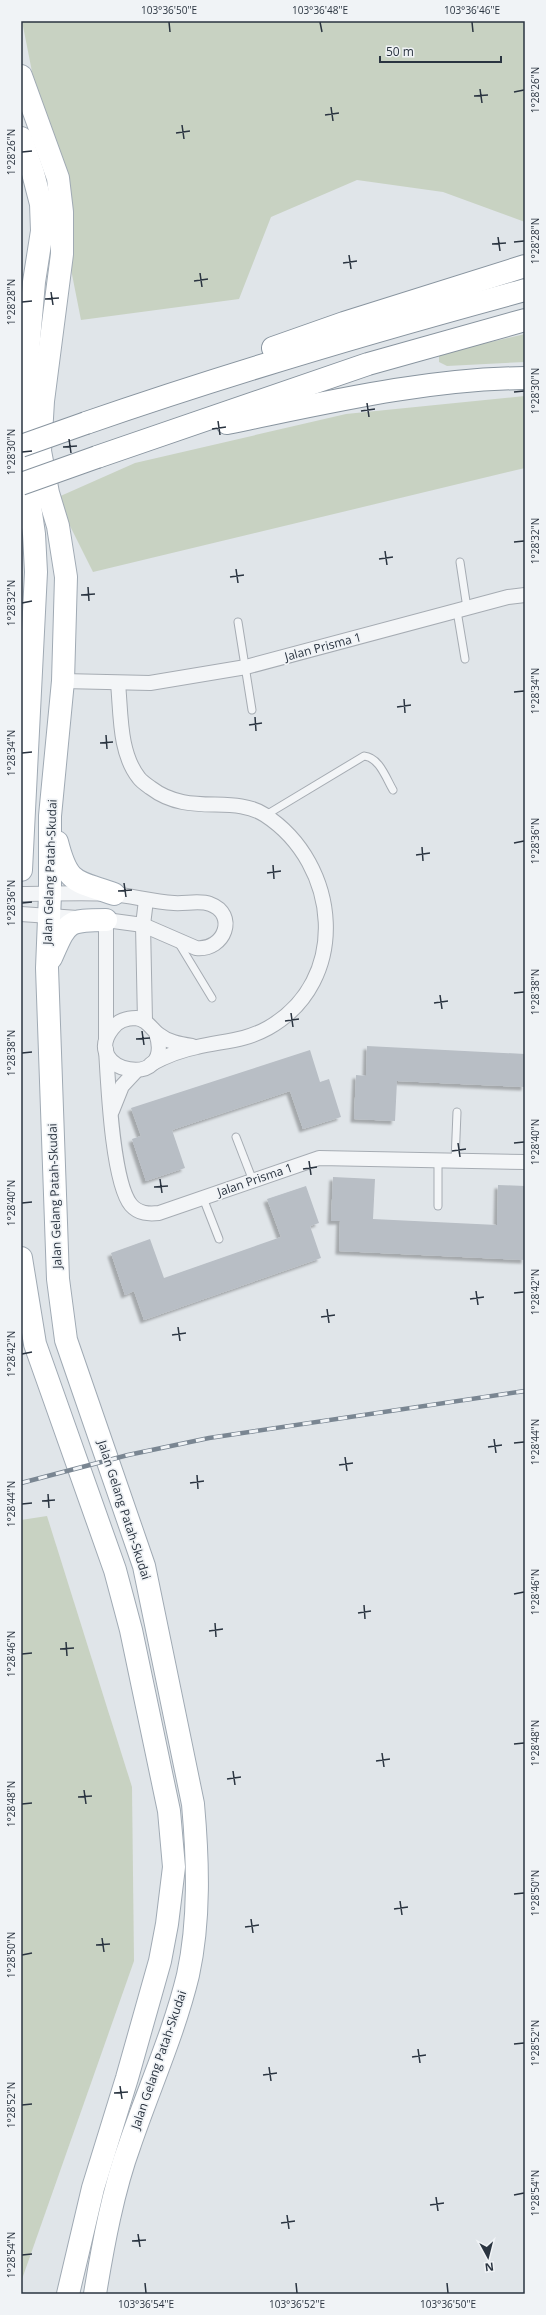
<svg xmlns="http://www.w3.org/2000/svg" width="546" height="2315" font-family="'Open Sans',sans-serif">
  <defs>
    <filter id="shadow"><feDropShadow dx="-3.5" dy="3.5" stdDeviation="1" flood-color="#0004"/></filter>
  </defs>
  <rect width="100%" height="100%" fill="#e0e5e9"/>
  <!-- green -->
  <g fill="#c8d2c2">
    <path d="M22,21H525V222L443,192L357,180L271,217L239,299L81,320Z"/>
    <path d="M525,334V362L447,366L439,362V354L447,352Z"/>
    <path d="M525,396V468L93,572L56,498L135,463L346,414Z"/>
    <path d="M47,1516L132,1787L134,1961L21,2282V1520Z"/>
  </g>
  <!-- building -->
  <g fill="#b8bec5" filter="url(#shadow)">
    <path d="M367,1046L525,1054V1087L397,1081L395,1121L354,1119L356,1075L366,1076Z"/>
    <path d="M310,1050L320,1082L329,1079L341,1117L303,1129L290,1091L172,1130L185,1168L146,1181L132,1139L141,1136L131,1108Z"/>
    <path d="M333,1177L375,1179L373,1219L497,1225L498,1185L525,1186V1260L339,1251L340,1221H331Z"/>
    <path d="M306,1186L319,1223L310,1226L321,1258L144,1320L134,1291L125,1295L111,1253L150,1239L164,1278L281,1237L267,1199Z"/>
  </g>
  <g fill="none" stroke-linecap="round" stroke-linejoin="round">
    <!-- service casing -->
    <g stroke="#a6acb3" stroke-width="9">
      <g id="service">
        <path d="M460,562L467,608"/>
        <path d="M457,611L465,659"/>
        <path d="M238,622L252,710"/>
        <path d="M266,815L364,756C379,757 386,778 393,790"/>
        <path d="M178,942L212,998"/>
        <path d="M236,1137L253,1181"/>
        <path d="M455,1161L457,1112"/>
        <path d="M203,1198L219,1239"/>
        <path d="M438,1206V1160"/>
      </g>
    </g>
    <!-- minor casing -->
    <g stroke="#a6acb3" stroke-width="16">
      <g id="minor">
        <path d="M63,681L150,683L246,667L508,597L525,595"/>
        <path d="M118,683C121,714 119,753 139,778C142,782 147,785 151,788C189,817 233,794 265,815C340,864 351,981 268,1028C245,1041 222,1041 197,1047C181,1050 166,1056 151,1064"/>
        <path d="M21,894C51,894 83,892 113,894C133,896 153,902 174,903C185,904 200,900 210,904C238,914 225,951 196,948L143,925L106,920L21,914"/>
        <path d="M145,1021L143,925L146,900"/>
        <path d="M156,1033C176,1092 79,1072 112,1029C117,1021 127,1018 136,1018C147,1020 150,1027 158,1034C168,1042 179,1044 192,1046"/>
        <path d="M106,1039V920"/>
        <path d="M106,1049C108,1081 112,1182 131,1205C139,1214 149,1214 159,1213L319,1158L525,1162"/>
        <path d="M112,1111L122,1086L136,1071"/>
      </g>
    </g>
    <!-- primary casing -->
    <g stroke="#a0aab4" stroke-width="24">
      <g id="primary">
        <path d="M21,76L58,178L62,212V254L43,401L40,451L48,493L58,526L66,577L63,681L50,816V894L47,968L58,1279L66,1340L144,1566L193,1804C198,1860 200,1920 188,1975C174,2033 149,2088 130,2144C113,2190 103,2245 95,2294"/>
        <path d="M21,138L33,173L41,204L42,231L34,282L24,398L23,457L34,534L36,572L21,870"/>
        <path d="M57,842C68,885 75,880 114,894"/>
        <path d="M51,958C67,922 66,920 106,920"/>
        <path d="M21,1258L35,1344L115,1570L131,1630L169,1811L174,1867L167,1924L160,1961L127,2078L93,2188L68,2294"/>
      </g>
    </g>
    <!-- motorway casing -->
    <g stroke="#88949f" stroke-width="24">
      <g id="motorway">
        <path d="M273,348L344,323L525,266"/>
        <path d="M86,423C230,373 377,330 525,290"/>
        <path d="M227,423C325,403 424,379 525,378"/>
        <path d="M97,457L368,364L525,320"/>
      </g>
    </g>
    <!-- service -->
    <use href="#service" stroke="#f3f5f7" stroke-width="7"/>
    <!-- minor -->
    <use href="#minor" stroke="#f3f5f7" stroke-width="14"/>
    <!-- primary -->
    <use href="#primary" stroke="#fff" stroke-width="22"/>
    <!-- motorway -->
    <use href="#motorway" stroke="#fff" stroke-width="22"/>
    <!-- rail casing -->
    <g stroke="#7a8692" stroke-width="4.5">
      <path id="rail" d="M21,1483L128,1455L209,1438L525,1391"/>
    </g>
    <!-- rail -->
    <use href="#rail" stroke="#f0f3f6" stroke-width="3" stroke-dasharray="9" stroke-linecap="butt"/>
    <!-- motorway-bridge casing -->
    <g stroke="#88949f" stroke-width="24" stroke-linecap="butt">
      <g id="motorway-bridge">
        <path d="M21,446L86,423"/>
        <path d="M21,484L97,457"/>
      </g>
    </g>
    <!-- motorway-bridge -->
    <use href="#motorway-bridge" stroke="#fff" stroke-width="22"/>
  </g>
  <!-- ticks -->
  <path fill="none" stroke="#2a3440" stroke-width="1.5" d="M169,22L170,32M320,22L322,32M472,22L473,32M480,89L482,103M514,92L524,90M474,96L488,95M331,107L333,121M325,115L339,113M182,125L184,139M176,133L190,131M22,152L32,151M498,237L500,251M514,242L524,241M492,244L506,243M349,255L351,269M343,263L357,261M200,273L202,287M194,281L208,279M51,292L53,305M45,299L59,298M22,302L32,301M514,392L524,391M367,403L369,417M361,411L375,409M218,421L220,435M212,429L226,427M69,439L71,453M63,447L77,446M22,452L32,451M514,542L524,541M385,551L387,565M379,559L393,557M236,569L238,583M230,577L244,575M88,587L89,601M81,595L95,594M22,603L32,601M514,692L524,691M404,699L405,713M397,707L411,705M255,717L256,731M249,725L262,723M106,735L107,749M100,743L113,742M22,753L32,752M514,843L524,841M422,847L423,861M416,855L430,853M273,865L274,879M267,873L281,871M124,883L126,897M118,891L132,890M22,903L32,902M514,993L524,992M440,995L442,1009M434,1003L448,1001M291,1013L293,1027M285,1021L299,1019M142,1031L144,1045M136,1039L150,1038M22,1053L32,1052M458,1143L460,1157M514,1143L524,1142M452,1151L466,1149M309,1161L311,1175M303,1169L317,1167M160,1179L162,1193M154,1187L168,1186M22,1203L32,1202M476,1291L478,1305M514,1293L524,1292M470,1299L484,1297M327,1309L329,1323M321,1317L335,1315M178,1327L180,1341M172,1335L186,1333M22,1354L32,1352M494,1439L496,1453M514,1443L524,1442M488,1447L502,1445M345,1457L347,1471M339,1465L353,1463M197,1475L198,1489M190,1483L204,1481M48,1494L49,1508M42,1501L55,1500M22,1504L32,1503M514,1594L524,1592M364,1605L365,1619M358,1613L371,1611M215,1623L216,1637M209,1631L223,1629M66,1642L67,1656M60,1649L74,1648M22,1654L32,1653M514,1744L524,1743M382,1753L384,1767M376,1761L390,1759M233,1771L235,1785M227,1779L241,1777M84,1790L86,1804M78,1797L92,1796M22,1804L32,1803M514,1894L524,1893M400,1901L402,1915M394,1909L408,1907M251,1919L253,1933M245,1927L259,1925M102,1938L104,1952M96,1945L110,1944M22,1955L32,1953M514,2044L524,2043M418,2049L420,2063M412,2057L426,2055M269,2067L271,2081M263,2075L277,2073M120,2086L122,2099M114,2093L128,2092M22,2105L32,2104M514,2195L524,2193M436,2197L438,2211M430,2205L444,2203M287,2215L289,2229M281,2223L295,2221M138,2234L140,2247M132,2241L146,2240M22,2255L32,2254M145,2283L146,2293M296,2283L297,2293M447,2283L448,2293"/>
  <g text-anchor="middle" stroke-width="3.5" stroke-linejoin="round" paint-order="stroke">
    <!-- street labels -->
    <g font-size="12" fill="#2a3440" stroke="#f0f3f6">
      <text transform="translate(323 647) rotate(-15)" y="4">Jalan Prisma 1</text>
      <text transform="translate(50 872) rotate(-88)" y="4">Jalan Gelang Patah-Skudai</text>
      <text transform="translate(255 1180) rotate(-19)" y="4">Jalan Prisma 1</text>
      <text transform="translate(55 1196) rotate(-92)" y="4">Jalan Gelang Patah-Skudai</text>
      <text transform="translate(124 1510) rotate(72)" y="4">Jalan Gelang Patah-Skudai</text>
      <text transform="translate(159 2060) rotate(-71)" y="4">Jalan Gelang Patah-Skudai</text>
    </g>
  </g>
  <!-- border -->
  <rect width="546" height="2315" fill="none" stroke="#f0f3f6" stroke-width="44"/>
  <!-- north arrow -->
  <g transform="translate(488 2257) rotate(173)" stroke="#f0f3f6" stroke-width="3" paint-order="stroke">
  <path d="M0-3L7 15L0 10L-7 15Z" fill="#2a3440"/>
  <text y="-6" font-size="11" font-weight="bold" text-anchor="middle" fill="#2a3440">N</text>
  </g>
  <!-- scale -->
  <path d="M380 56v6h121v-6" fill="none" stroke="#2a3440" stroke-width="2"/>
  <text x="386" y="56" font-size="12" fill="#2a3440" stroke="#f0f3f6" stroke-width="3" paint-order="stroke">50 m</text>
  <rect x="22" y="22" width="502" height="2271" fill="none" stroke="#2a3440" stroke-width="1.5"/>
  <g font-size="10" text-anchor="middle" fill="#2a3440">
    <text x="169" y="14">103°36'50"E</text>
    <text x="320" y="14">103°36'48"E</text>
    <text x="472" y="14">103°36'46"E</text>
    <text transform="translate(535 90) rotate(-90)" y="4">1°28'26"N</text>
    <text transform="translate(11 152) rotate(-90)" y="4">1°28'26"N</text>
    <text transform="translate(535 241) rotate(-90)" y="4">1°28'28"N</text>
    <text transform="translate(11 302) rotate(-90)" y="4">1°28'28"N</text>
    <text transform="translate(535 391) rotate(-90)" y="4">1°28'30"N</text>
    <text transform="translate(11 452) rotate(-90)" y="4">1°28'30"N</text>
    <text transform="translate(535 541) rotate(-90)" y="4">1°28'32"N</text>
    <text transform="translate(11 603) rotate(-90)" y="4">1°28'32"N</text>
    <text transform="translate(535 691) rotate(-90)" y="4">1°28'34"N</text>
    <text transform="translate(11 753) rotate(-90)" y="4">1°28'34"N</text>
    <text transform="translate(535 841) rotate(-90)" y="4">1°28'36"N</text>
    <text transform="translate(11 903) rotate(-90)" y="4">1°28'36"N</text>
    <text transform="translate(535 992) rotate(-90)" y="4">1°28'38"N</text>
    <text transform="translate(11 1053) rotate(-90)" y="4">1°28'38"N</text>
    <text transform="translate(535 1142) rotate(-90)" y="4">1°28'40"N</text>
    <text transform="translate(11 1203) rotate(-90)" y="4">1°28'40"N</text>
    <text transform="translate(535 1292) rotate(-90)" y="4">1°28'42"N</text>
    <text transform="translate(11 1354) rotate(-90)" y="4">1°28'42"N</text>
    <text transform="translate(535 1442) rotate(-90)" y="4">1°28'44"N</text>
    <text transform="translate(11 1504) rotate(-90)" y="4">1°28'44"N</text>
    <text transform="translate(535 1592) rotate(-90)" y="4">1°28'46"N</text>
    <text transform="translate(11 1654) rotate(-90)" y="4">1°28'46"N</text>
    <text transform="translate(535 1743) rotate(-90)" y="4">1°28'48"N</text>
    <text transform="translate(11 1804) rotate(-90)" y="4">1°28'48"N</text>
    <text transform="translate(535 1893) rotate(-90)" y="4">1°28'50"N</text>
    <text transform="translate(11 1955) rotate(-90)" y="4">1°28'50"N</text>
    <text transform="translate(535 2043) rotate(-90)" y="4">1°28'52"N</text>
    <text transform="translate(11 2105) rotate(-90)" y="4">1°28'52"N</text>
    <text transform="translate(535 2193) rotate(-90)" y="4">1°28'54"N</text>
    <text transform="translate(11 2255) rotate(-90)" y="4">1°28'54"N</text>
    <text x="146" y="2308">103°36'54"E</text>
    <text x="297" y="2308">103°36'52"E</text>
    <text x="448" y="2308">103°36'50"E</text>
  </g>
</svg>
